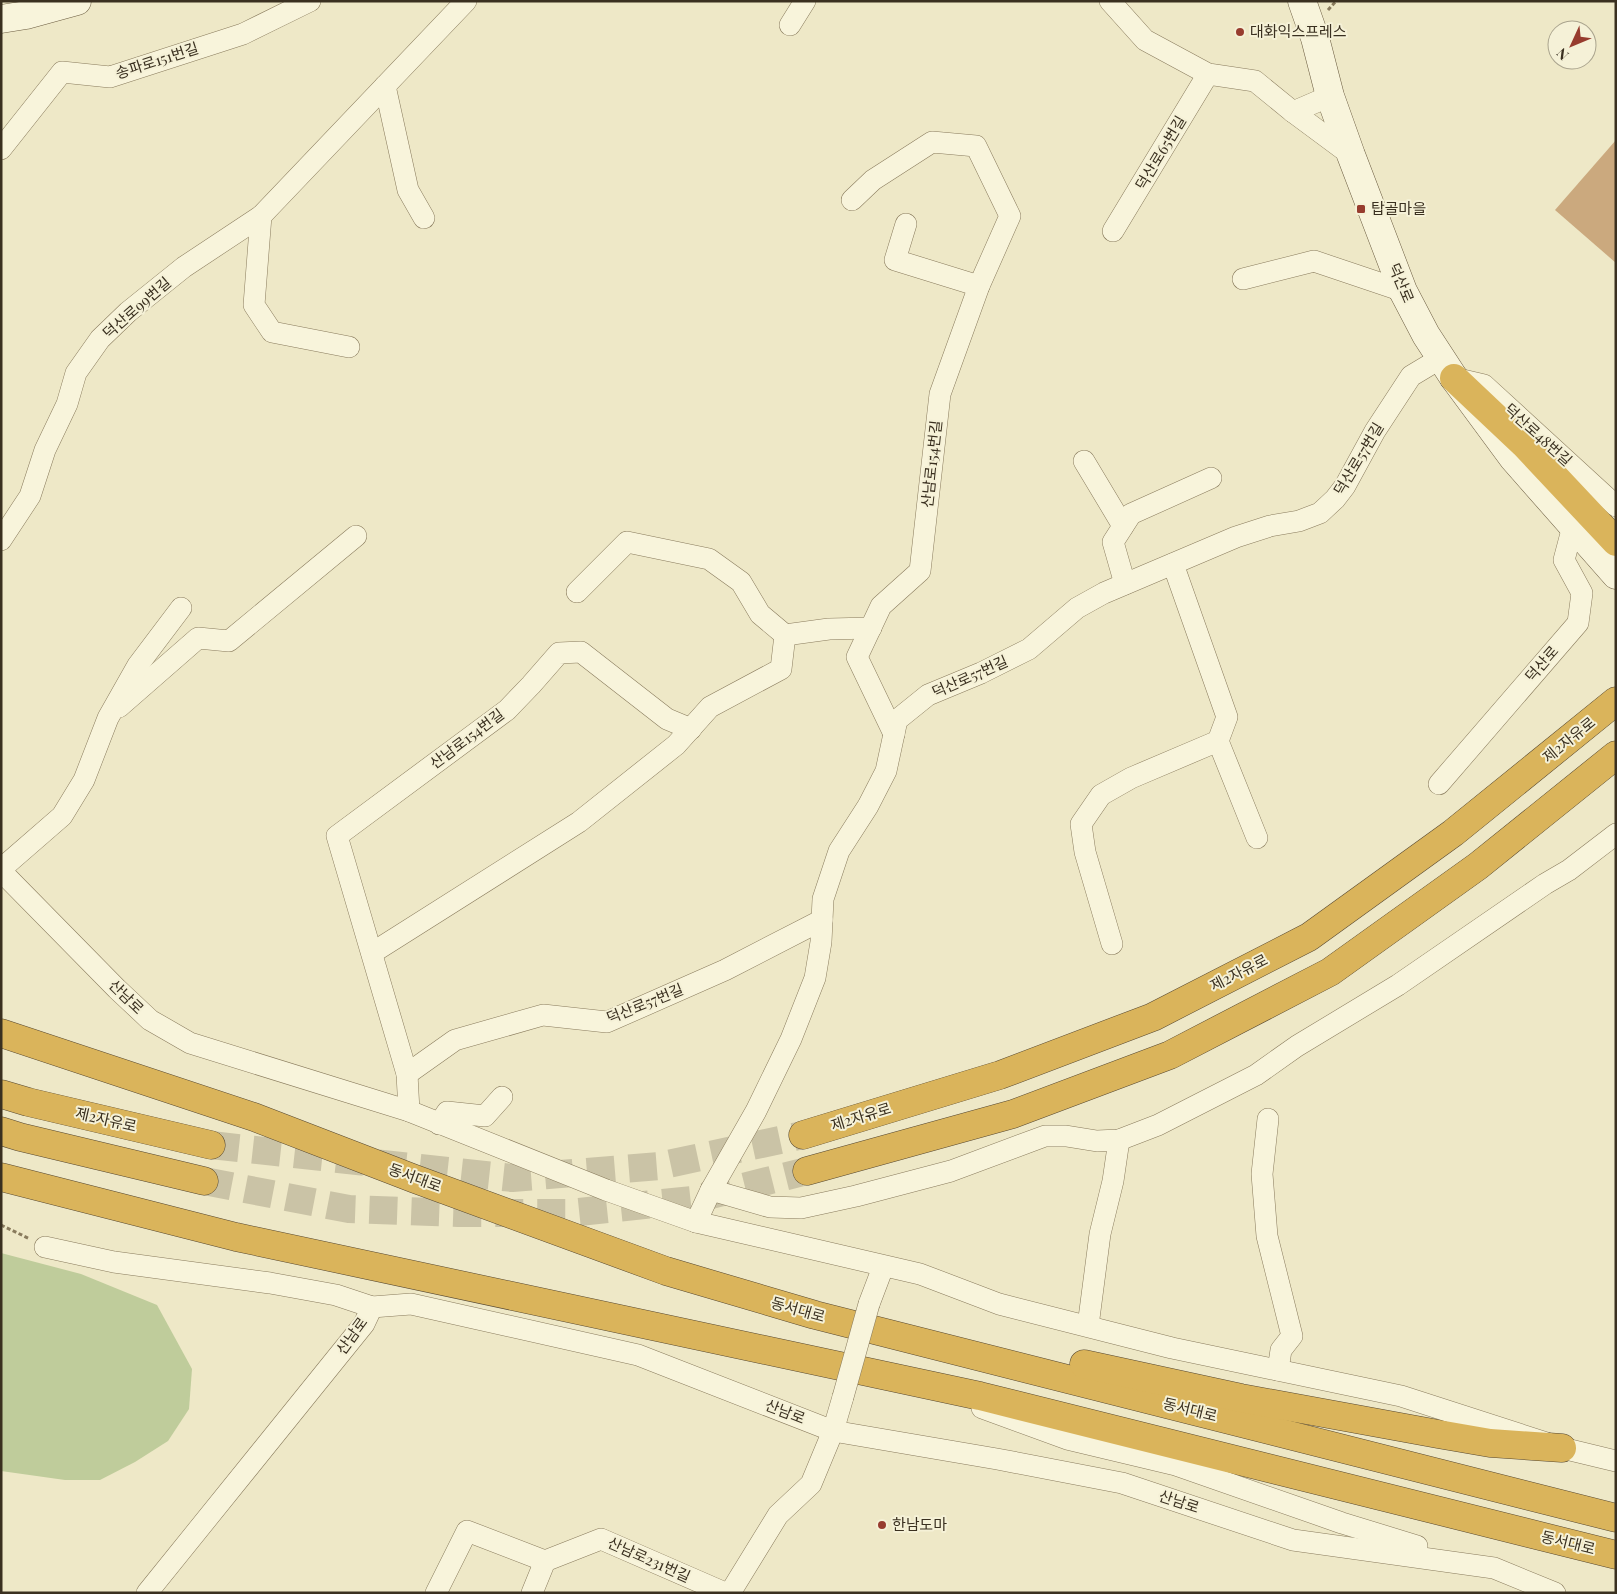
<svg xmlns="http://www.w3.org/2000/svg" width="1617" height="1594" font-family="'Playfair Display','Noto Sans KR',serif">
  <rect width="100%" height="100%" fill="#eee8c7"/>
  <!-- green -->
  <path fill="#bfcc9b" d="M1,1253L81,1274L157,1305L192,1369L189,1409L168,1441L135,1462L100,1480H65L1,1471Z"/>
  <!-- building -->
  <path fill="#cba97e" d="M1616,140V263L1555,210Z"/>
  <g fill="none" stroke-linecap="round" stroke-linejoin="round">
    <!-- highway-tunnel -->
    <g stroke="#cac3a6" stroke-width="28" stroke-dasharray="28 14" stroke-linecap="butt">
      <path d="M211,1145L512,1178L659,1166L803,1135"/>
      <path d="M204,1181L349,1209L458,1213H570L691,1200L807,1171"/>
    </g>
    <!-- street casing -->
    <g stroke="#897b5d" stroke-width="22">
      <g id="street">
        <path d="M1110,1L1145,40L1208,74L1255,81L1293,112L1351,155"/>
        <path d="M790,25L805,1"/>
        <path d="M385,86L408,190L424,218"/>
        <path d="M1293,112L1330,96"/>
        <path d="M1,149L62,72L110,77L243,34L310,1"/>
        <path d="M852,200L873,180L932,142L976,146L1010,216L979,286L940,394L920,571L881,606L857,657L894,734"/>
        <path d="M261,216L254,305L272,332L349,347"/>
        <path d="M906,224L895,260L979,286"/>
        <path d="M1113,231L1208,74"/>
        <path d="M1243,279L1314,261L1403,291"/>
        <path d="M1454,378L1484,385L1616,506"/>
        <path d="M1084,461L1123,526"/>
        <path d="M1,540L30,496L45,450L67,404L76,373L100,339L128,312L184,267L261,216L466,1"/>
        <path d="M1125,584L1113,542L1131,514L1211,478"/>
        <path d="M577,592L627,542L709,559L741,582L760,614L785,635"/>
        <path d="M119,707L198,638L229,641L356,536"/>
        <path d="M1218,741L1257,838"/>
        <path d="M1439,784L1578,623L1582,593L1564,560L1573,526"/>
        <path d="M1,869L62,816L84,780L108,718L138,665L181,608"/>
        <path d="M1,871L117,989L150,1020L190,1043L409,1111L606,1190L696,1222L920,1274L999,1304L1172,1348L1401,1396L1562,1448L1616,1461"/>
        <path d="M1112,944L1085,852L1081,824L1101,795L1131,778L1218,741L1227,717L1173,564"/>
        <path d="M372,953L579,822L676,745L710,707L781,669L785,635L829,629L871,628"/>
        <path d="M407,1074L455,1040L543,1015L607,1022L725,970L822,920"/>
        <path d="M409,1111L407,1074L337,836L507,710L531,685L559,653L581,652L667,719L691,729"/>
        <path d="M1268,1119L1262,1174L1267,1236L1292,1336L1281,1350L1278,1370"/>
        <path d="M439,1124L447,1112L485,1116L502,1097"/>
        <path d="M711,1190L770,1207L801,1208L856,1196L951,1171L1045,1136H1066L1097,1141L1119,1140L1158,1125L1256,1075L1297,1046L1398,985L1545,884L1569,870L1616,834"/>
        <path d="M696,1222L711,1190L756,1111L791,1039L815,978L821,942L823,899L839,851L868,806L886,771L897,720L928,695L981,673L1029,649L1077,608L1104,593L1236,537L1270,526L1299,521L1320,513L1335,499L1345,486L1375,431L1411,376L1441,358"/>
        <path d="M45,1247L114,1262L270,1283L336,1295L372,1307L411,1304L638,1355L833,1431L997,1459L1122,1483L1293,1540L1494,1568L1555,1593"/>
        <path d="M869,1304L883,1267"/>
        <path d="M1088,1326L1100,1234L1113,1181L1119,1140"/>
        <path d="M982,1408L1067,1439L1176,1465L1342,1523L1417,1546"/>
        <path d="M147,1593L364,1324L372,1307"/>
        <path d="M436,1593L467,1531L545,1561"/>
        <path d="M532,1593L545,1561L601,1539L725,1593"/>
        <path d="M730,1593L778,1515L811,1484L833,1431L843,1397"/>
      </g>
    </g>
    <!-- secondary casing -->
    <g stroke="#6b5c40" stroke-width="29">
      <g id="secondary">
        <path d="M1302,1L1315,38L1330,96L1351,155L1403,291L1426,335L1454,378L1513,458L1616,575"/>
        <path d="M1,19L26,15L77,1"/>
      </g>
    </g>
    <!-- highway casing -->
    <g stroke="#574831" stroke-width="29">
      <g id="highway">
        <path d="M1454,378L1524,444L1616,542"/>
        <path d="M1,1033L254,1117L415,1179L666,1271L815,1315L1616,1518"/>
        <path d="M1,1094L28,1102L211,1145"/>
        <path d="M1,1131L20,1137L204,1181"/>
        <path d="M803,1135L1000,1075L1153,1017L1309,937L1453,833L1616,701"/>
        <path d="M807,1171L1013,1114L1170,1055L1330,972L1478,866L1616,755"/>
        <path d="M1,1177L236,1237L980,1396L1616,1555"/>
        <path d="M1084,1364L1241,1398L1438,1434L1490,1443L1562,1448"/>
      </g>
    </g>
    <!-- path -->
    <g stroke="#897b5d" stroke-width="3" stroke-dasharray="4 2.5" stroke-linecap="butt">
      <path d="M1328,10L1336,1"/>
      <path d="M1,1225L30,1239"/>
    </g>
    <!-- street -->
    <use href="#street" stroke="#f8f4db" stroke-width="21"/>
    <!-- secondary -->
    <use href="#secondary" stroke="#f8f4db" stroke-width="28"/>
    <!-- highway -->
    <use href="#highway" stroke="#dab45b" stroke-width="28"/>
    <!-- street-bridge casing -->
    <g stroke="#897b5d" stroke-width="22" stroke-linecap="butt">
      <path id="street-bridge" d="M843,1397L869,1304"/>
    </g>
    <!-- street-bridge -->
    <use href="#street-bridge" stroke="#f8f4db" stroke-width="21"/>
  </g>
  <!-- markers -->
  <g fill="#973c2e" stroke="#f5f1d7" stroke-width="2">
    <circle cx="1240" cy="32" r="5"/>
    <rect x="1356" y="204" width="10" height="10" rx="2.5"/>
    <circle cx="882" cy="1525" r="5"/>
  </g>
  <g text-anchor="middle" stroke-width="4" stroke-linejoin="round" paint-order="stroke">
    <!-- poi labels -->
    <g font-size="15" fill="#3a3020" stroke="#f5f1d7" text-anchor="start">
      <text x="1250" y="37">대화익스프레스</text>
      <text x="1371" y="214">탑골마을</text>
      <text x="892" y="1530">한남도마</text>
    </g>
    <!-- street labels -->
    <g font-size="15" fill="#3a3020" stroke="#f5f1d7">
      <text transform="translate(157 61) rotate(-18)" y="5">송파로151번길</text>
      <text transform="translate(1161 153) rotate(-59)" y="5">덕산로65번길</text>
      <text transform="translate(1401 283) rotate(67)" y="5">덕산로</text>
      <text transform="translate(137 308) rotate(-41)" y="5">덕산로99번길</text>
      <text transform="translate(1538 435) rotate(42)" y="5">덕산로48번길</text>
      <text transform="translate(1359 459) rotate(-59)" y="5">덕산로57번길</text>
      <text transform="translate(932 464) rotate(-84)" y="5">산남로154번길</text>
      <text transform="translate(1542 664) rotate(-49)" y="5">덕산로</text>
      <text transform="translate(970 677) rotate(-24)" y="5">덕산로57번길</text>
      <text transform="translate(467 739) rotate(-37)" y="5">산남로154번길</text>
      <text transform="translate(1569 740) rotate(-39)" y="5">제2자유로</text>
      <text transform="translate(1239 973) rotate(-27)" y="5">제2자유로</text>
      <text transform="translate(126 997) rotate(44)" y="5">산남로</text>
      <text transform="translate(645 1004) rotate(-22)" y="5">덕산로57번길</text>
      <text transform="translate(861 1117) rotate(-17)" y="5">제2자유로</text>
      <text transform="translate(106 1120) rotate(13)" y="5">제2자유로</text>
      <text transform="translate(415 1178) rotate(20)" y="5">동서대로</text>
      <text transform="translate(798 1310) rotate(16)" y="5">동서대로</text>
      <text transform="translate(352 1336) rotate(-54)" y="5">산남로</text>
      <text transform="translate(1190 1410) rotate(14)" y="5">동서대로</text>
      <text transform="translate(785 1412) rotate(21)" y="5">산남로</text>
      <text transform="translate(1179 1502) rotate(18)" y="5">산남로</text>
      <text transform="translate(1568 1543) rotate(14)" y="5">동서대로</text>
      <text transform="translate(649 1560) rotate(24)" y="5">산남로231번길</text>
    </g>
  </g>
  <!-- border -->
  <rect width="1617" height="1594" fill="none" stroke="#3a3020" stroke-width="5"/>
  <!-- north arrow -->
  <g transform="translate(1572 45) rotate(226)"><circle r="24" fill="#f5f1d7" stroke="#aaa48e"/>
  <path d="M0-4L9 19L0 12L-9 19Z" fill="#973c2e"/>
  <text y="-8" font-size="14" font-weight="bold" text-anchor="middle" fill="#3a3020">N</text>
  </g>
</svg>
